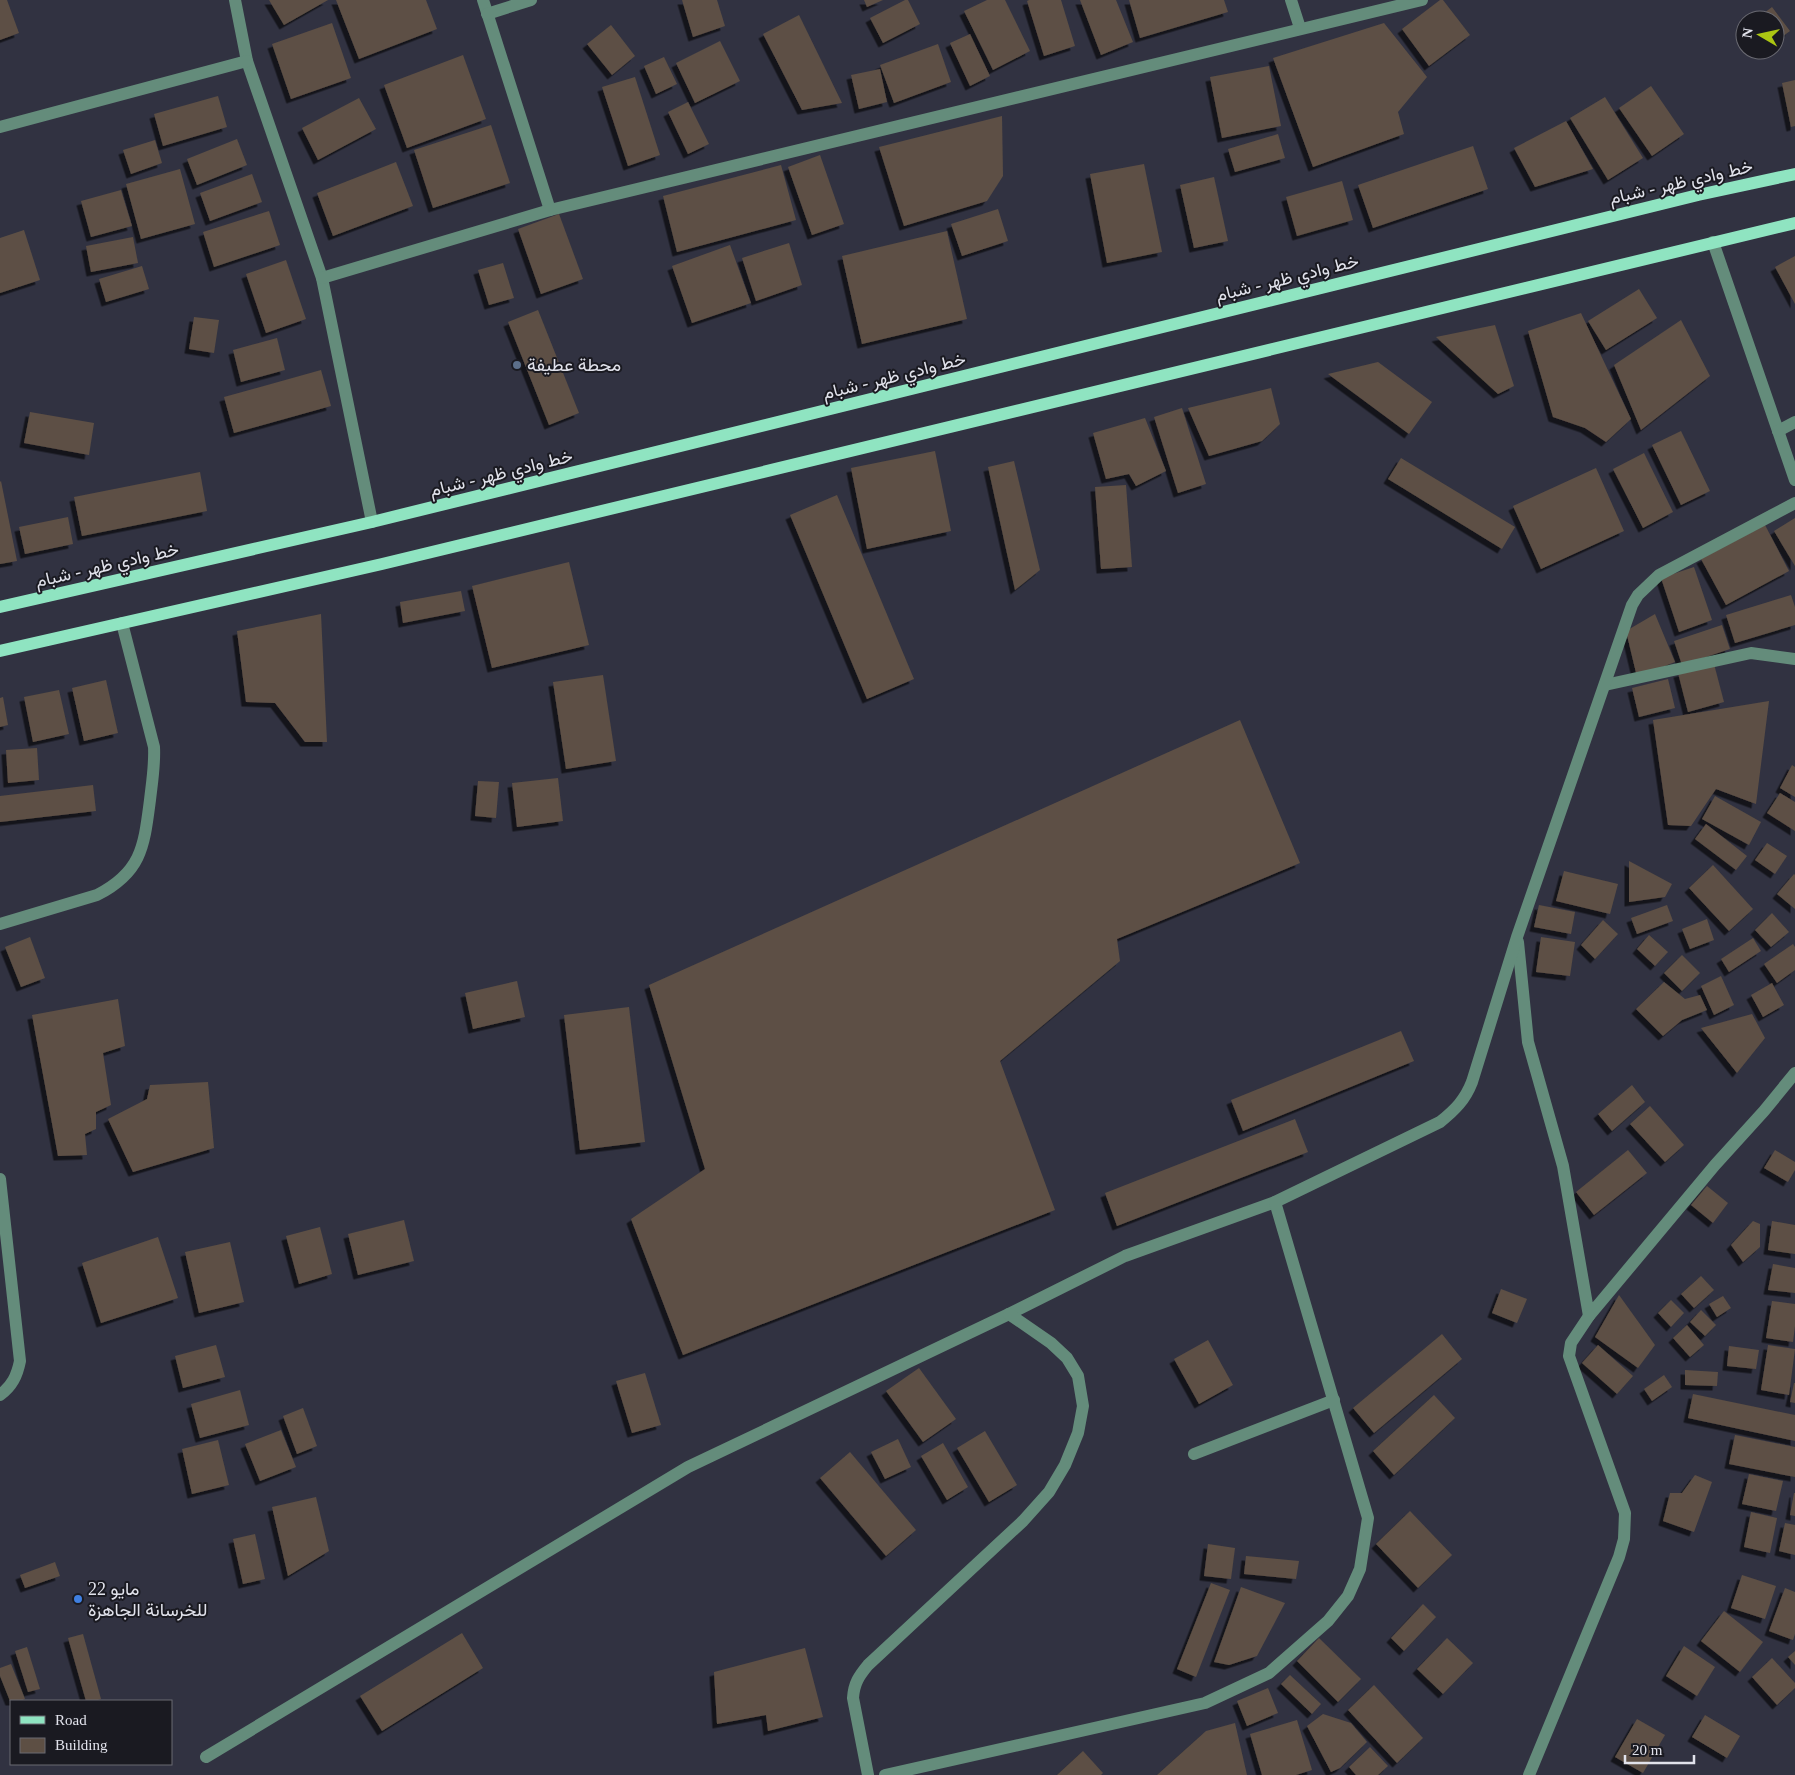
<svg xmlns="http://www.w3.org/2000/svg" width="1795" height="1775" font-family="'Times New Roman',Vazirmatn,serif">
  <defs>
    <filter id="shadow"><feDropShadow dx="-4.5" dy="4.5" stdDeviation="0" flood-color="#0009"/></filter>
  </defs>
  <rect width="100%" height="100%" fill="#313241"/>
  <!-- building -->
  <g fill="#5d4f44" filter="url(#shadow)">
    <path d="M0,0H7L19,33L0,40Z"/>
    <path d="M269,0H328L284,25Z"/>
    <path d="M336,0H426L437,29L359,59Z"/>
    <path d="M682,0H717L725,26L693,37Z"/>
    <path d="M864,0H883L867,7Z"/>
    <path d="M905,0H908L920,24L883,43L870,18Z"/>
    <path d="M987,0H1005L1030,51L993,70L964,11Z"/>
    <path d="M1029,0H1061L1075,46L1044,56L1027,1Z"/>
    <path d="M1080,0H1116L1133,42L1101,55Z"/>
    <path d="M1129,0H1224L1228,12L1140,38Z"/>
    <path d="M1440,0H1443L1470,35L1429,66L1402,29Z"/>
    <path d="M1772,7L1790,31L1775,42V20H1755Z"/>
    <path d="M799,15L842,103L802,110L763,34Z"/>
    <path d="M332,23L351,78L291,99L272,44Z"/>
    <path d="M1384,23L1427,77L1398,112L1404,134L1313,167L1273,58Z"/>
    <path d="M611,25L635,56L612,75L587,44Z"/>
    <path d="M970,34L990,76L970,86L950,43Z"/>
    <path d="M720,41L740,81L695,103L676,63Z"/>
    <path d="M938,44L951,82L894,103L880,65Z"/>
    <path d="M463,55L486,119L407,148L384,85Z"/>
    <path d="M664,57L677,84L656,94L644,66Z"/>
    <path d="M1269,66L1281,126L1222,138L1210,77Z"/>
    <path d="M880,69L887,102L859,109L851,75Z"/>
    <path d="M635,77L660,155L628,166L602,87Z"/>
    <path d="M1795,80V126L1791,127L1782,83Z"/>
    <path d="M1651,86L1684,134L1652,156L1619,108Z"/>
    <path d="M218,96L227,127L163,146L154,114Z"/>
    <path d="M1605,97L1643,158L1608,180L1570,118Z"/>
    <path d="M359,98L376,129L318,160L302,128Z"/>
    <path d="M688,102L709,144L688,154L668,112Z"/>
    <path d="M1002,116L1003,176L987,201L904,226L879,147Z"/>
    <path d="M1566,121L1593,169L1535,187L1514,148Z"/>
    <path d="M491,125L510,183L433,208L414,150Z"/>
    <path d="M1278,134L1285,158L1235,172L1228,149Z"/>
    <path d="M237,139L247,165L197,185L187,159Z"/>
    <path d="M155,140L162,163L131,174L123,150Z"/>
    <path d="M1473,146L1488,189L1373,228L1358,185Z"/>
    <path d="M820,155L844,224L812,235L788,167Z"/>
    <path d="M396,162L413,206L333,236L317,193Z"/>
    <path d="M1144,164L1162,252L1107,263L1090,174Z"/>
    <path d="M781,165L796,220L677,252L663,196Z"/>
    <path d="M180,169L195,224L141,239L126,184Z"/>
    <path d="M252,174L262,202L210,221L200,193Z"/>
    <path d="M1214,177L1228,241L1194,248L1180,185Z"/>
    <path d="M1342,181L1353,220L1297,236L1286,197Z"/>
    <path d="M121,190L132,226L91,237L81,201Z"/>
    <path d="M998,209L1008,241L962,256L951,224Z"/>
    <path d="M269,211L280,245L214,267L203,232Z"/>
    <path d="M559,214L583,279L541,294L518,229Z"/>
    <path d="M24,230L40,280L0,293V238Z"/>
    <path d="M947,231L967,319L862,344L842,256Z"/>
    <path d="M133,237L138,263L91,272L86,246Z"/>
    <path d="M789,243L802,285L756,301L742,258Z"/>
    <path d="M730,245L751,303L692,323L672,266Z"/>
    <path d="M1795,256V304L1775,267Z"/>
    <path d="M286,260L306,319L266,333L246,274Z"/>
    <path d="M503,263L514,298L489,305L478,270Z"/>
    <path d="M142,266L149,289L106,302L99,279Z"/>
    <path d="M1639,289L1657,318L1606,350L1588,321Z"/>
    <path d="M538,310L579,413L549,425L508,322Z"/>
    <path d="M1581,313L1631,419L1606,442L1585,428L1553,417L1528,331Z"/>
    <path d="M194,317L219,320L214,353L189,349Z"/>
    <path d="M1681,320L1710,376L1641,430L1614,365Z"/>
    <path d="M1495,325L1514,386L1498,394L1436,337Z"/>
    <path d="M277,338L285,370L241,382L233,350Z"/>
    <path d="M1378,362L1432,402L1409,434L1328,374Z"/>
    <path d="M321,370L331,406L234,433L224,397Z"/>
    <path d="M1271,388L1280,424L1262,441L1209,456L1188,408Z"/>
    <path d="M1182,408L1206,484L1178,493L1154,417Z"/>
    <path d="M30,412L94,423L89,455L24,443Z"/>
    <path d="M1145,418L1166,471L1136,486L1129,474L1106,479L1093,433Z"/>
    <path d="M1681,431L1710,491L1681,505L1652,445Z"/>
    <path d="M935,451L951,531L867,549L851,468Z"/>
    <path d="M1644,453L1673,512L1643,528L1613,469Z"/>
    <path d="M1401,458L1515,527L1502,549L1388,479Z"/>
    <path d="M1014,461L1040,570L1015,590L988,467Z"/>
    <path d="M1596,468L1624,531L1541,569L1513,506Z"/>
    <path d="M200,472L207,511L82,536L74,497Z"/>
    <path d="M1,481L17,561L0,564V482Z"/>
    <path d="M1126,485L1132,567L1101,569L1095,487Z"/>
    <path d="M837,495L914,679L867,699L790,515Z"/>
    <path d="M68,517L73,544L25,554L19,527Z"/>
    <path d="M1795,518V566L1774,531Z"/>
    <path d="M1765,525L1789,571L1726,605L1701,559Z"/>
    <path d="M569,562L589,645L492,668L472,586Z"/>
    <path d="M1694,567L1712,620L1679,632L1661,578Z"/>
    <path d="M461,591L465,611L403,623L400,602Z"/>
    <path d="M1791,595L1795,607V625L1735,643L1726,615Z"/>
    <path d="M321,614L327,742H305L275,703L246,702L237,631Z"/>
    <path d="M1655,614L1675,662L1637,677L1626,631Z"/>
    <path d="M1722,625L1730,649L1682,665L1674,641Z"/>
    <path d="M1714,664L1724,702L1688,712L1678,673Z"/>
    <path d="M603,675L616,761L566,769L553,682Z"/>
    <path d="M1668,679L1675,708L1639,717L1632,688Z"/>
    <path d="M106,680L118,733L84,741L72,688Z"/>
    <path d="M59,690L69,734L33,742L24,697Z"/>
    <path d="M3,697L8,725L0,727V698Z"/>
    <path d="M1769,701L1756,804L1716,789L1691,826L1668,825L1653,720Z"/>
    <path d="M1240,720L1300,863L1117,939L1120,961L1000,1061L1055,1210L683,1355L631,1219L705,1169L649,985Z"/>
    <path d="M37,748L39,780L8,783L6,750Z"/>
    <path d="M1792,765L1795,767V797L1780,788Z"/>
    <path d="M558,778L563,821L517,827L512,783Z"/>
    <path d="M478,781L499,782L496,818L475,816Z"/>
    <path d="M93,785L96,811L0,822V796Z"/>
    <path d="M1780,793L1795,802V831L1767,813Z"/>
    <path d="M1715,796L1761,822L1749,845L1702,819Z"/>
    <path d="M1706,824L1747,856L1736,870L1695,839Z"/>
    <path d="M1767,843L1787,856L1775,874L1755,860Z"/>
    <path d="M1629,861L1672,884L1665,897L1629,902Z"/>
    <path d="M1713,865L1753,909L1729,931L1689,888Z"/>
    <path d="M1564,871L1618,884L1610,914L1556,901Z"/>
    <path d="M1794,874L1795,875V909L1777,894Z"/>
    <path d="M1539,905L1575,912L1571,934L1534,927Z"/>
    <path d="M1667,905L1673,921L1637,934L1631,918Z"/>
    <path d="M1772,913L1789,932L1771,947L1755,930Z"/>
    <path d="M1707,919L1714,940L1690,949L1682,929Z"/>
    <path d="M1603,920L1618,934L1595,959L1581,945Z"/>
    <path d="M1649,935L1668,952L1655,966L1637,949Z"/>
    <path d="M30,937L45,978L21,987L5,947Z"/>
    <path d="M1541,937L1575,942L1570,976L1536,972Z"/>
    <path d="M1753,938L1761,951L1729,972L1721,959Z"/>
    <path d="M1793,944L1795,947V970L1777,983L1764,964Z"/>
    <path d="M1682,955L1700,973L1682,991L1664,973Z"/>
    <path d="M1721,976L1734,1005L1714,1015L1701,986Z"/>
    <path d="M517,981L525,1017L473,1029L465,993Z"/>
    <path d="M1664,982L1685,999L1700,995L1707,1010L1682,1020L1663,1036L1636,1009Z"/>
    <path d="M1772,983L1784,1005L1763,1017L1751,995Z"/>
    <path d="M118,999L125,1046L103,1053L111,1105L96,1112V1129L85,1134L87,1155L58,1156L32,1015Z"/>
    <path d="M629,1007L645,1142L580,1150L564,1015Z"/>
    <path d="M1752,1014L1765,1038L1737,1073L1701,1028Z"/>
    <path d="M1401,1031L1414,1061L1243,1131L1231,1100Z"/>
    <path d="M208,1082L214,1148L133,1172L108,1119L147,1099L150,1085Z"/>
    <path d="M1632,1085L1645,1102L1612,1131L1598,1114Z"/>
    <path d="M1650,1106L1684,1145L1665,1162L1630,1124Z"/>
    <path d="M1295,1119L1308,1152L1117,1226L1105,1193Z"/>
    <path d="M1628,1150L1647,1173L1594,1215L1576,1192Z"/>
    <path d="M1775,1150L1795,1162V1170L1788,1182L1764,1168Z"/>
    <path d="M1707,1186L1728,1203L1713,1223L1691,1205Z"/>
    <path d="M404,1220L414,1261L358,1275L348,1234Z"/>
    <path d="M1753,1221L1760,1224V1247L1743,1262L1731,1245Z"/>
    <path d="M1772,1221L1795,1225V1254L1768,1250Z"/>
    <path d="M320,1227L332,1274L299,1284L286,1236Z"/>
    <path d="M158,1237L178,1298L101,1323L82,1263Z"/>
    <path d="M230,1242L244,1302L199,1313L185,1252Z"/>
    <path d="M1773,1264L1795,1268V1293L1768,1290Z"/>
    <path d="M1701,1276L1714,1290L1694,1308L1681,1294Z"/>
    <path d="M1501,1289L1527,1299L1517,1323L1492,1313Z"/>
    <path d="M1619,1295L1655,1345L1638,1368L1595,1337Z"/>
    <path d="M1723,1296L1731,1308L1717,1317L1709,1304Z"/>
    <path d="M1671,1300L1684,1313L1671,1327L1658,1313Z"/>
    <path d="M1772,1301L1795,1304V1326L1793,1342L1766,1338Z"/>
    <path d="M1701,1310L1716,1325L1705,1336L1690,1322Z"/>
    <path d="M1687,1325L1704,1345L1690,1357L1673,1338Z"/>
    <path d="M1442,1334L1462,1359L1374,1433L1353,1408Z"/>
    <path d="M1208,1340L1233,1385L1199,1404L1174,1359Z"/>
    <path d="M216,1345L225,1377L183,1388L175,1356Z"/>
    <path d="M1598,1345L1633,1376L1617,1394L1582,1363Z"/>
    <path d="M1768,1345L1795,1349L1789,1395L1761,1390Z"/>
    <path d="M1729,1346L1759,1350L1756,1369L1727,1366Z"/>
    <path d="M919,1368L956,1419L923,1442L886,1391Z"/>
    <path d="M1685,1370L1718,1372L1717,1386L1685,1385Z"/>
    <path d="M645,1373L661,1425L632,1433L616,1381Z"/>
    <path d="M1664,1375L1672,1387L1652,1401L1644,1389Z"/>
    <path d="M1794,1383H1795V1403L1790,1402Z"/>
    <path d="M240,1390L249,1425L200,1438L191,1404Z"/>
    <path d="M1693,1394L1795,1415V1441L1688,1418Z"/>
    <path d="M1434,1395L1455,1418L1394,1475L1373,1451Z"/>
    <path d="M303,1408L317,1446L297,1454L283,1416Z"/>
    <path d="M281,1430L296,1467L260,1481L245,1444Z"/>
    <path d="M985,1431L1017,1485L989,1502L957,1448Z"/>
    <path d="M1735,1435L1795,1447V1477L1729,1464Z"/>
    <path d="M898,1439L911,1467L885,1479L871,1452Z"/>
    <path d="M218,1440L229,1485L192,1494L182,1449Z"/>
    <path d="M943,1443L968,1487L947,1500L921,1456Z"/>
    <path d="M850,1452L916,1530L886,1556L820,1478Z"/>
    <path d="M1749,1474L1783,1481L1776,1511L1742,1504Z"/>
    <path d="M1695,1475L1712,1482L1694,1532L1663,1521L1670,1493H1682Z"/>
    <path d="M1794,1493H1795V1516L1790,1515Z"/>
    <path d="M316,1497L329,1551L288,1576L272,1507Z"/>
    <path d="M1410,1511L1452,1555L1418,1588L1376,1544Z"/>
    <path d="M1751,1512L1777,1518L1770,1553L1744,1547Z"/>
    <path d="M1785,1523L1795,1525V1555L1779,1551Z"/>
    <path d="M255,1534L265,1579L243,1584L233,1539Z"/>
    <path d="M1208,1544L1235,1548L1231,1579L1204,1576Z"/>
    <path d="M1246,1556L1299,1561L1296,1579L1244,1574Z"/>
    <path d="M55,1562L60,1576L25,1588L20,1575Z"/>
    <path d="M1742,1575L1776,1586L1765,1619L1731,1608Z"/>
    <path d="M1211,1583L1230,1590L1196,1677L1177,1669Z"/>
    <path d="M1241,1587L1285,1603L1257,1656L1229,1665L1214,1662Z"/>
    <path d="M1785,1588L1795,1592V1634L1793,1640L1769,1631Z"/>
    <path d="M1423,1604L1436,1617L1404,1651L1391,1638Z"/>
    <path d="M1724,1611L1763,1642L1740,1672L1701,1641Z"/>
    <path d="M462,1633L483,1668L382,1731L360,1696Z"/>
    <path d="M83,1634L101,1699L95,1701H86L68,1638Z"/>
    <path d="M1319,1638L1361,1679L1338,1702L1297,1661Z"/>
    <path d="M1447,1638L1473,1663L1443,1694L1417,1669Z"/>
    <path d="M1684,1646L1715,1667L1697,1696L1666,1676Z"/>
    <path d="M27,1647L40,1689L28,1692L15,1651Z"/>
    <path d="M805,1648L823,1717L768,1731L766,1715L717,1724L714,1672Z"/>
    <path d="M1795,1651V1665L1788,1657Z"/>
    <path d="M1772,1658L1795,1683V1688L1777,1705L1752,1677Z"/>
    <path d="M11,1664L25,1699L20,1701H10L0,1676V1668Z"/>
    <path d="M1290,1675L1321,1704L1312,1714L1281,1684Z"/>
    <path d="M1374,1685L1423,1738L1397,1763L1348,1710Z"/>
    <path d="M1268,1688L1278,1713L1247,1726L1237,1701Z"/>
    <path d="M1323,1714L1351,1723L1367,1742L1340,1768L1331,1772L1307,1726Z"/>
    <path d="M1705,1715L1740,1736L1727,1758L1692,1737Z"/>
    <path d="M1637,1719L1665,1735L1643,1773L1615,1757Z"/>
    <path d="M1297,1720L1312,1770L1296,1775H1262L1250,1734Z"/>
    <path d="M1235,1723L1247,1775H1157L1206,1731Z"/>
    <path d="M1370,1747L1388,1766L1378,1775H1356L1349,1767Z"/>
    <path d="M1083,1751L1103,1773L1101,1775H1057Z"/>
  </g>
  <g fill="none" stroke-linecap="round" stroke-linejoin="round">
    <!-- minor -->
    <g stroke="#648c7b" stroke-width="12">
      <path d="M235,0L247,61L322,278L372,522"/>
      <path d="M483,0L550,210"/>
      <path d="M1291,0L1300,28"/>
      <path d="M487,14L531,0"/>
      <path d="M0,127L247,61"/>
      <path d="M1713,242L1795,480"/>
      <path d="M322,278L550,210L1422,0"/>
      <path d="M1778,431L1795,422"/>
      <path d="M1605,685L1751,653L1795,659"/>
      <path d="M0,924L97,895C142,872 144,846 150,800C152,782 155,765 154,747L122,623"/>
      <path d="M1518,942L1528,1042L1563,1166L1589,1316L1715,1165L1764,1111L1795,1073"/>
      <path d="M0,1179L20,1361C17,1376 12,1386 0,1395"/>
      <path d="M1194,1454L1334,1400"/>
      <path d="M206,1757L688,1467L1009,1314L1125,1256L1275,1202L1440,1122C1455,1110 1465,1100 1472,1082L1517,937L1632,605L1638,595L1659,575L1795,503"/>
      <path d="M868,1775L853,1698C854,1683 859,1676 868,1665L1023,1521L1049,1492L1065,1465L1078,1433L1083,1406L1078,1376L1067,1358L1051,1343L1009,1314"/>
      <path d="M885,1775L1205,1703L1269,1673L1328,1621L1348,1596L1360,1569L1368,1518L1275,1202"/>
      <path d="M1529,1775L1619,1557L1624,1539L1625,1513L1569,1356L1571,1343L1589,1316"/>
    </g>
    <!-- major -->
    <g stroke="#8fe4c1" stroke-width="12">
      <path d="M0,607L372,522L1698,195L1795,174"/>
      <path d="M0,651L382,564L1795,223"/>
    </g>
  </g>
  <!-- markers -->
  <circle fill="#5c6f8a" stroke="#1a1a21" stroke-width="2" cx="517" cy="365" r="5"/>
  <circle fill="#3f7fe0" stroke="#1a1a21" stroke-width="2" cx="78" cy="1599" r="5"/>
  <g text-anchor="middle" stroke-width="4" stroke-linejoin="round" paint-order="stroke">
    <!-- street labels -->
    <g font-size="18" fill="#e1e2eb" stroke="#1a1a21">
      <text transform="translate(1681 182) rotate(-13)" y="6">خط وادي ظهر - شبام</text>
      <text transform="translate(1287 278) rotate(-14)" y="6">خط وادي ظهر - شبام</text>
      <text transform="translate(894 376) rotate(-14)" y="6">خط وادي ظهر - شبام</text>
      <text transform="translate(501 473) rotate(-14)" y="6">خط وادي ظهر - شبام</text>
      <text transform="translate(107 565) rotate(-13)" y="6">خط وادي ظهر - شبام</text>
    </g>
    <!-- poi labels -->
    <g font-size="18" fill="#e1e2eb" stroke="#1a1a21" text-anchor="start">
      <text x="527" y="371">محطة عطيفة</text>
      <text x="88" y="1595">22 مايو<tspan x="88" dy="21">للخرسانة الجاهزة</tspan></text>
    </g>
  </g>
  <!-- legend -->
  <rect x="10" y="1700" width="162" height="65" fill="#1a1a21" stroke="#6a6a72"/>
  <rect x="20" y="1716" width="25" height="8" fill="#8fe4c1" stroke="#6a6a72"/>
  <text x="55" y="1725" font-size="15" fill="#e1e2eb">Road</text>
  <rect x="20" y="1738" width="25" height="15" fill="#5d4f44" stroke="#6a6a72"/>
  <text x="55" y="1750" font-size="15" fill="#e1e2eb">Building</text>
  <!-- north arrow -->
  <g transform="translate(1760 35) rotate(279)"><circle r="24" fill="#1a1a21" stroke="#6a6a72"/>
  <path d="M0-4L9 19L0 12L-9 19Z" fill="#acc613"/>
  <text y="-8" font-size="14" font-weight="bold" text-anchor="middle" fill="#e1e2eb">N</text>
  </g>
  <!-- scale -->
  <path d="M1625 1755v8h69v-8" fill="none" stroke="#e1e2eb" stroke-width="2.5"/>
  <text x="1632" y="1755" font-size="15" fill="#e1e2eb" stroke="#1a1a21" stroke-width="4" paint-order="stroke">20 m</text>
</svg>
